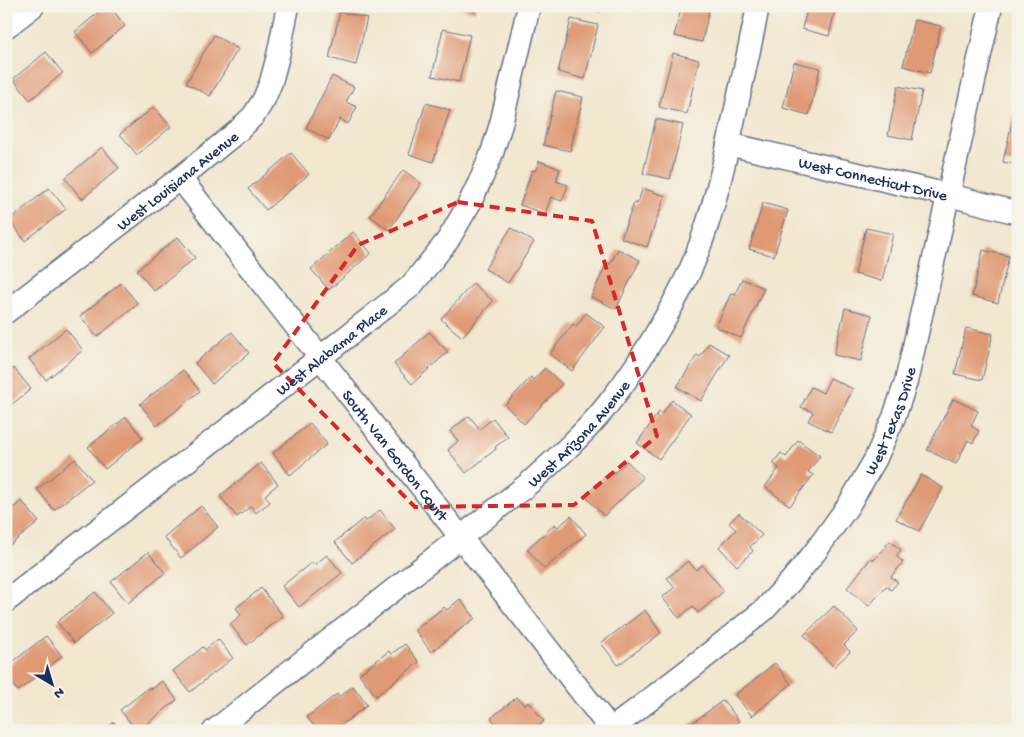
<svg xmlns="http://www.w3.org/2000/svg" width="1024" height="737" font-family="'Gochi Hand',sans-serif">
  <rect width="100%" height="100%" fill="#f7f3e8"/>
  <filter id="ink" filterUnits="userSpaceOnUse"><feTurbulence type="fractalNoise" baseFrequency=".02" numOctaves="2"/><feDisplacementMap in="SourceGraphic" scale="10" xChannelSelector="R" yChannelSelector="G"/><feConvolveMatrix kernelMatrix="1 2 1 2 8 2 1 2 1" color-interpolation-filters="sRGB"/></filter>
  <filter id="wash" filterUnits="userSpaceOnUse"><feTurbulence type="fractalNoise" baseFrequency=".0096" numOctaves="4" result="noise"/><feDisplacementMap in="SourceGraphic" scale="20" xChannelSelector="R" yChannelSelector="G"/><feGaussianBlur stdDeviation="1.12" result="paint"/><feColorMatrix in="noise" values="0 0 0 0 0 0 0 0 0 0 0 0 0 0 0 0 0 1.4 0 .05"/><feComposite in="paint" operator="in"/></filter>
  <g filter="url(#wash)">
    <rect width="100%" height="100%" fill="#f2e7cf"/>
    <g id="blocks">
      <!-- building -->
      <g fill="#df9974">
        <path d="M106,6H110L125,26L92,53L75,32Z"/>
        <path d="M454,6H476L475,12Z"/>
        <path d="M581,6H602L601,12Z"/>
        <path d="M682,6H710L702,42L674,36Z"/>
        <path d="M808,6H836L829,36L802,29Z"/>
        <path d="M340,12L367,18L356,65L329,58Z"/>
        <path d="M571,19L598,25L585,79L558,72Z"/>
        <path d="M914,20L941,26L930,73L903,66Z"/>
        <path d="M443,29L470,35L459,82L432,76Z"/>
        <path d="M214,35L238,49L210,96L186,83Z"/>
        <path d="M46,52L63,73L30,100L13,79Z"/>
        <path d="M673,53L699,60L687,114L659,107Z"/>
        <path d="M794,62L820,68L809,115L783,108Z"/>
        <path d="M332,76L354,87L346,102L357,107L348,124L340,119L329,140L306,128Z"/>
        <path d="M898,86L922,91L912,140L888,135Z"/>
        <path d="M556,91L583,97L570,151L543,145Z"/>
        <path d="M426,103L450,110L433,162L409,154Z"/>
        <path d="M154,107L171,127L137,155L120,134Z"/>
        <path d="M1015,109H1018V165L1003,162Z"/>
        <path d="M656,119L683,125L670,179L643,173Z"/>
        <path d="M102,147L119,168L82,199L65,178Z"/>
        <path d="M291,153L309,174L266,210L248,189Z"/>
        <path d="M539,161L560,169L556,181L568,185L562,201L551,197L545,214L520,205L532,170L535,171Z"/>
        <path d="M403,170L421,183L389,230L370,216Z"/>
        <path d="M49,188L66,209L25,241L9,220Z"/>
        <path d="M643,188L665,196L647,247L621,238L634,203L637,204Z"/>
        <path d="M763,203L788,210L774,256L749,249Z"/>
        <path d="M511,228L534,242L508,283L485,269Z"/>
        <path d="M866,228L893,234L882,281L855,274Z"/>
        <path d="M353,232L371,253L329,290L311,269Z"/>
        <path d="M178,237L195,258L154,291L137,270Z"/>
        <path d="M618,249L640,260L616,309L591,297L607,263L610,264Z"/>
        <path d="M983,250L1009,256L998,303L972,296Z"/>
        <path d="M742,279L764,288L741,338L716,327L731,293L735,294Z"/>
        <path d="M121,283L138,304L97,337L80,316Z"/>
        <path d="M473,283L493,301L462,337L441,319Z"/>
        <path d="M845,308L872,315L861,361L834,355Z"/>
        <path d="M586,313L605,327L572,371L550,354L573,324L576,326Z"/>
        <path d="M966,328L993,334L982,380L955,374Z"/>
        <path d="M66,329L83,350L46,380L29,359Z"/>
        <path d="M232,332L249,353L212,384L195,363Z"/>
        <path d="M429,332L448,352L412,384L394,364Z"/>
        <path d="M709,343L729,355L701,401L677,387L697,355L700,357Z"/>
        <path d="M14,368L31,389L6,409V374Z"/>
        <path d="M545,368L562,384L524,424L505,405L531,377L533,380Z"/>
        <path d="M183,370L200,391L157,426L140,404Z"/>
        <path d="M830,378L853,389L831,432L808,421L813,412L801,407L811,387L823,393Z"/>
        <path d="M953,399L978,411L971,426L979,431L973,443L968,440L956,464L927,450Z"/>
        <path d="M672,400L691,414L659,459L637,443L659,412L662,414Z"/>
        <path d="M469,416L480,429L493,418L508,437L495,447L496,449L466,473L448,450L458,441L450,431Z"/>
        <path d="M126,417L143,438L105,469L88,447Z"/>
        <path d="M310,423L327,444L290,475L273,453Z"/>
        <path d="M798,440L820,456L808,472L813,475L790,506L765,487L779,468L773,463L781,453L786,457Z"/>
        <path d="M75,459L92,480L54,510L37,489Z"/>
        <path d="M627,461L643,478L604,516L585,496L612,470L614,473Z"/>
        <path d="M261,463L278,484L265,495L270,502L256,513L251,506L237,517L220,496Z"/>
        <path d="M921,475L943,488L919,531L896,519Z"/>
        <path d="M22,501L39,522L6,548V513Z"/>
        <path d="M201,506L218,527L181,558L164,537Z"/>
        <path d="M380,510L395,529L352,563L335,542L364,518L366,521Z"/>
        <path d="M739,513L762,535L750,547L753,551L737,566L719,547L736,530L729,523Z"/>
        <path d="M571,516L586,534L544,569L527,549L555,524L558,527Z"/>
        <path d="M890,541L901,550L896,556L903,562L891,577L898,582L891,590L886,586L869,606L847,588L871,558L874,560Z"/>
        <path d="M148,552L165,573L128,603L111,582Z"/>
        <path d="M327,555L342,573L299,607L282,586L312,562L314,565Z"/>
        <path d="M688,561L696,570L702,565L724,591L698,613L693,606L679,618L662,597L675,587L667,578Z"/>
        <path d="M261,588L283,616L247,645L230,624L241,615L236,608Z"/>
        <path d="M95,592L112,613L74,643L57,622Z"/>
        <path d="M460,599L475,618L431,652L415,630L444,607L447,610Z"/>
        <path d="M834,606L858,631L844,645L850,652L834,667L804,635Z"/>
        <path d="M645,610L661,633L618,665L601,643Z"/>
        <path d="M46,636L62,656L18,691L6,677V667Z"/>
        <path d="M218,639L233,658L190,692L173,671L203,647L205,650Z"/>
        <path d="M405,644L419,662L376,696L359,674L389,651L391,654Z"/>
        <path d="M775,663L791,684L752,716L735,695Z"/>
        <path d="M162,681L177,700L138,731H137L120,710L150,687L152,689Z"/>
        <path d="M353,686L367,705L334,731H318L307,717L337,694L339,697Z"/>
        <path d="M517,697L524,705L528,702L544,721L533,731H490L497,725L491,718Z"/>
        <path d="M723,700L739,721L727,731H682Z"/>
        <path d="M114,722L120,731H103Z"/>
      </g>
    </g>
  </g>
  <g filter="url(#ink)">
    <use href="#blocks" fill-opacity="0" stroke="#666f86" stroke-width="1"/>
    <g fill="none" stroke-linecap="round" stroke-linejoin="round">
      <!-- minor casing -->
      <g stroke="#666f86" stroke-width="25">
        <g id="minor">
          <path d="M6,27L33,6"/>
          <path id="s1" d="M728,144L949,195L1018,213"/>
          <path id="s2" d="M180,178L612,731"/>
          <path id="s3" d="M6,312L180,178L238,131L254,115L264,99L271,82L278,56L288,6"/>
          <path id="s4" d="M6,601L321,357L411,286L448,240L469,204L482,177L492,153L501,124L529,6"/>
          <path id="s5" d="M214,731L527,485C554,461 582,436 605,408C629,378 649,347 668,313C678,295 689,275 696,256C714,210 725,161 735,113C743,78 751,42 758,6"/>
          <path id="s6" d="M609,731L695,665L764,610L792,580L815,552L848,506L875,460L894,417L906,382L991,6"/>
        </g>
      </g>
      <!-- minor -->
      <use href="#minor" stroke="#fff" stroke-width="22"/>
    </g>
  </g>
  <!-- marked area -->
  <path fill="none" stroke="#d62828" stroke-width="4" stroke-dasharray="10 6" stroke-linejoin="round" d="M458,202L592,221L657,436L574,505L415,507L273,363L358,245Z"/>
  <g text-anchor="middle" stroke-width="4.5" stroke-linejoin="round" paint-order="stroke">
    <!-- street labels -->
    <g font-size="16" fill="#1b2f5e" stroke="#f7f3e8">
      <text dy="6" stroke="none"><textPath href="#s1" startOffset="149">West Connecticut Drive</textPath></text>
      <text dy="6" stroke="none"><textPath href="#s3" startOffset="216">West Louisiana Avenue</textPath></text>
      <text dy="6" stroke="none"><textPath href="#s4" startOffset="411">West Alabama Place</textPath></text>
      <text dy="6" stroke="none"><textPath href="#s6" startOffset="426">West Texas Drive</textPath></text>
      <text dy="6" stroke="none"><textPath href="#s5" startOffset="471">West Arizona Avenue</textPath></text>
      <text dy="6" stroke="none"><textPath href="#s2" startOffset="351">South Van Gordon Court</textPath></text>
    </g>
  </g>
  <!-- margin -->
  <rect width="1024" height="737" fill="none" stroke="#f7f3e8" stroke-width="25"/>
  <!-- north arrow -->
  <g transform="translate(52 684) rotate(142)" stroke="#f7f3e8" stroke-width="4" paint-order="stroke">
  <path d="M0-4L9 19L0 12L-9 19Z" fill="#1b2f5e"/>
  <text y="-8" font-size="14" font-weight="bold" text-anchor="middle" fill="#1b2f5e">N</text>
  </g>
</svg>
